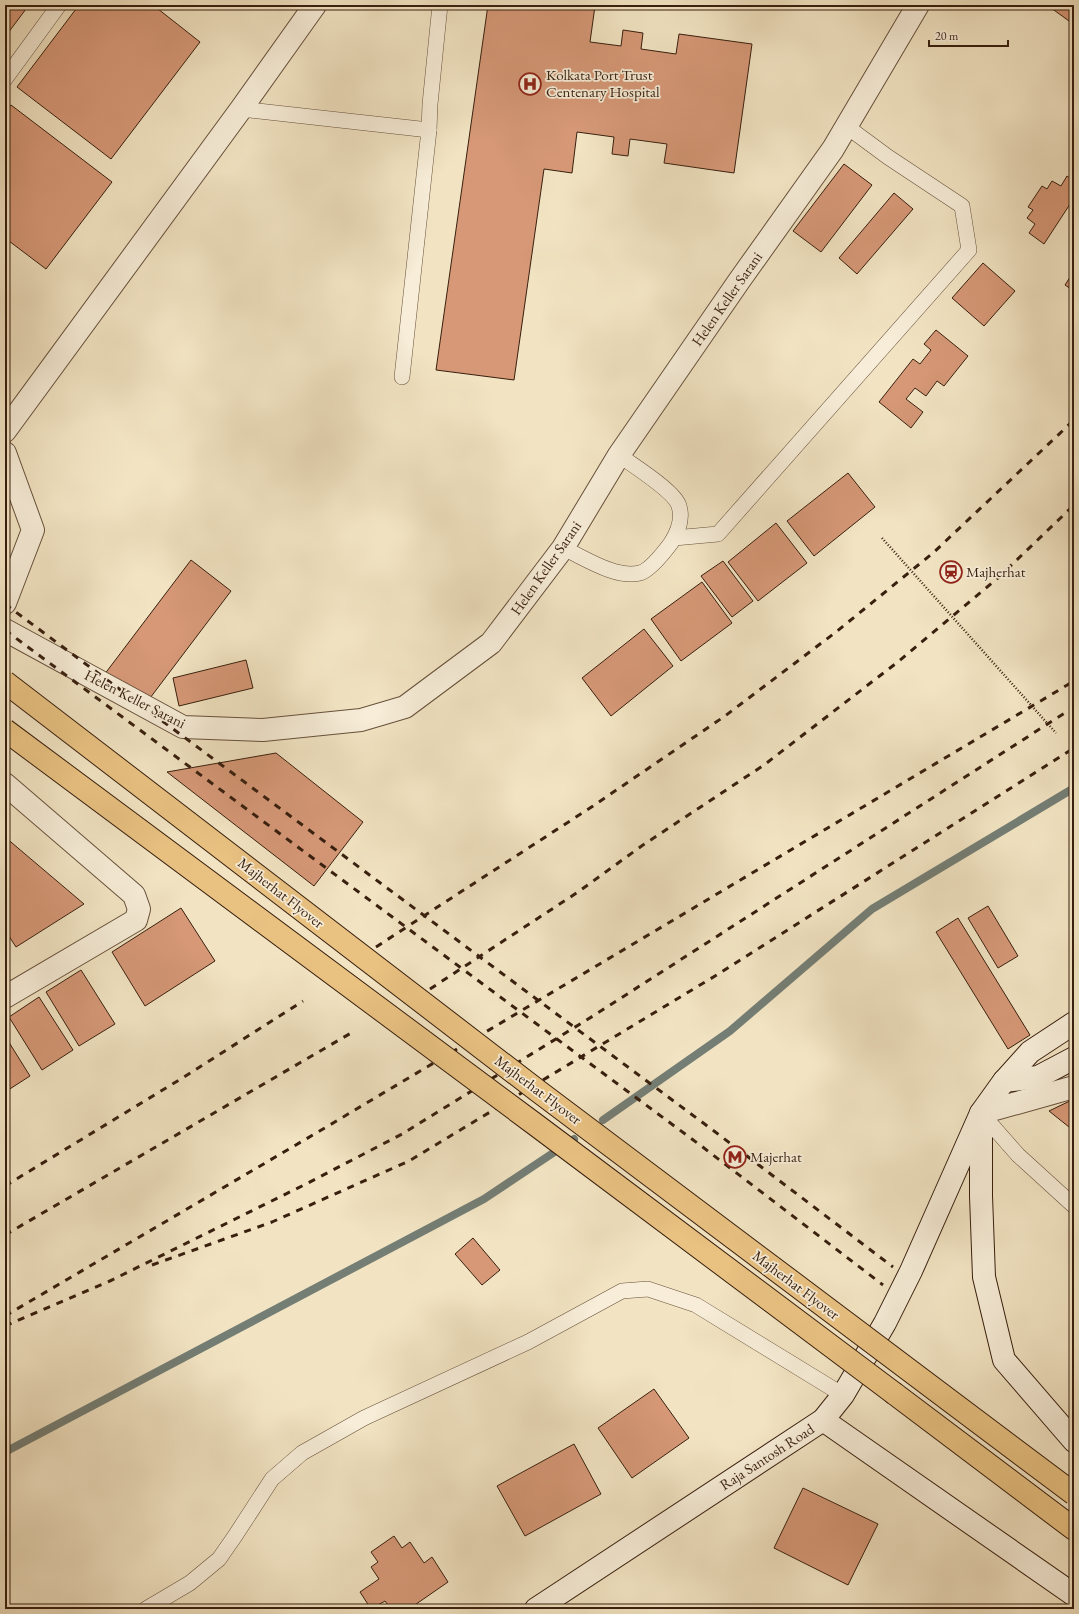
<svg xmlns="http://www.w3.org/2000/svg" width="1079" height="1614" font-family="'EB Garamond',serif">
  <rect width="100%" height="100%" fill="#f2e4c3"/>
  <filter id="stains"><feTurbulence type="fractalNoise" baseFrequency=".005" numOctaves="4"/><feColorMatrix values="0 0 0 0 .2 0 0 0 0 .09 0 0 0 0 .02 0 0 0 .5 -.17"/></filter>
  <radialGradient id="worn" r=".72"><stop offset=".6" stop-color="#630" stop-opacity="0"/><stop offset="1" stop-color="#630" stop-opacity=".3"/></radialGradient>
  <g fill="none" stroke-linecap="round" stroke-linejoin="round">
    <!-- stream -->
    <g stroke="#747e75" stroke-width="8">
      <path d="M603,1120L730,1031L872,909L1074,788"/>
      <path d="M5,1452L484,1199L574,1139"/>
    </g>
  </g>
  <!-- building -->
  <g fill="#d69877" stroke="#381f0e">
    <path d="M5,5H29L5,37Z"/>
    <path d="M79,5H153L200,42L111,159L17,87Z"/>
    <path d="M488,5L595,6L590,42L621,46L623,30L643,33L641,49L676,54L679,34L752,44L734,173L664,163L667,144L630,139L628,156L612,154L614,137L577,132L572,173L544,169L514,380L436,370Z"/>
    <path d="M1047,5H1074V15L1069,21Z"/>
    <path d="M11,105L112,182L46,269L5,238V113Z"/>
    <path d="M844,164L872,185L821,252L793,231Z"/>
    <path d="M1067,176L1074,181V198L1044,244L1029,233L1035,224L1027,218L1033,210L1028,207L1042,186L1047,189L1052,181L1061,186Z"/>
    <path d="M894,193L913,209L857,274L839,258Z"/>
    <path d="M983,263L1015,291L984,326L952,298Z"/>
    <path d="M1074,271V291L1065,285Z"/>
    <path d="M936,330L968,356L944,386L937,381L926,396L915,388L906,399L923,412L911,428L879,402L913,359L920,364L931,350L924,344Z"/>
    <path d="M848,473L875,507L814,556L787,521Z"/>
    <path d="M776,523L807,563L758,601L728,562Z"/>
    <path d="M191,560L231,591L144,706L104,675Z"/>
    <path d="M723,561L753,601L732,617L701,576Z"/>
    <path d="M702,582L732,623L681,661L651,619Z"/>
    <path d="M644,629L673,666L611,716L582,678Z"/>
    <path d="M246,660L253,688L179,706L173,678Z"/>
    <path d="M276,753L363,822L314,886L167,772Z"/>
    <path d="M5,837L84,904L16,947L5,930Z"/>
    <path d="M988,906L1018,956L998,968L968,918Z"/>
    <path d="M181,908L215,961L145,1006L112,952Z"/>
    <path d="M958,918L1030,1035L1008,1049L936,932Z"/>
    <path d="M81,970L115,1024L79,1046L46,992Z"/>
    <path d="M39,997L73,1050L42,1070L9,1017Z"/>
    <path d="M5,1036L30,1076L5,1092Z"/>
    <path d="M1074,1099V1131L1049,1111Z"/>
    <path d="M473,1238L500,1270L482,1285L455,1254Z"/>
    <path d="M654,1389L689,1438L632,1478L598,1428Z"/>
    <path d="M574,1444L601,1494L525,1536L497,1486Z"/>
    <path d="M803,1488L878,1524L848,1585L774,1548Z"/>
    <path d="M394,1536L402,1548L410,1542L424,1563L432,1557L448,1582L409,1609H399L397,1605L391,1609L385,1601L371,1609L360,1592L379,1579L371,1567L378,1562L371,1552Z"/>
  </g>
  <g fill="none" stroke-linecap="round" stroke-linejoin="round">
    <!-- lane casing -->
    <g stroke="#66503b" stroke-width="16">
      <g id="lane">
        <path d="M5,79L59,5"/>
        <path d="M241,109L429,130L430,104L440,5"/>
        <path d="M402,377L429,130"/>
        <path d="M674,538L718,534L969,250L962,206L888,157L846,126"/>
        <path d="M563,548C585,558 616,579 640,573C650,570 665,551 671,543C678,532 683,519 679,506C675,491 632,465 619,455"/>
        <path d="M981,1113L1018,1155L1074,1206"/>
        <path d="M146,1609L190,1583L219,1559L235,1536L272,1479L302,1453L364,1418L528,1342L622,1291L648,1289L696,1305L843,1395"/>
      </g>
    </g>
    <!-- street casing -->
    <g stroke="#66503b" stroke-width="24">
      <g id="street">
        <path d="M5,431L241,109L315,5"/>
        <path d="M5,453L33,530L5,603"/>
        <path d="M5,630L183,727L263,730L361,720L405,707L491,643L563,548L619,455L739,281L833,149L918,5"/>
        <path d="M5,784L134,895L139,909L136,920L5,997"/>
        <path d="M981,1113L1074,1087"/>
      </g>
    </g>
    <!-- secondary casing -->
    <g stroke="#381f0e" stroke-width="24">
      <g id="secondary">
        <path d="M1004,1081L1038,1077L1074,1058"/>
        <path d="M981,1122V1196L984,1277L1004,1360L1074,1441"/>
        <path d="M823,1420L1074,1595"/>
        <path d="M536,1609L823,1420L843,1395L885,1323L911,1271L981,1113L1004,1081L1030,1052L1074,1023"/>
      </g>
    </g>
    <!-- highway casing -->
    <g stroke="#381f0e" stroke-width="24">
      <path id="highway" d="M895,1394L1074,1529"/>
    </g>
    <!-- lane -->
    <use href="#lane" stroke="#f7edd8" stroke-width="15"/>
    <!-- street -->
    <use href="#street" stroke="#f7edd8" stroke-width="22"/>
    <!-- secondary -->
    <use href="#secondary" stroke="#f7edd8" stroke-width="22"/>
    <!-- highway -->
    <use href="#highway" stroke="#e9c282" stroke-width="22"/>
    <!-- rail -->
    <g stroke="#381f0e" stroke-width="3" stroke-dasharray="7 7" stroke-linecap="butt">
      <path d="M5,604L714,1131L893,1267"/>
      <path d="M5,630L700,1145L883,1285"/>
      <path d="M376,947L593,806L725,716L836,632L933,553L1074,420"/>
      <path d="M430,989L578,892L643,845L764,765L899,661L999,577L1074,505"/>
      <path d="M5,1186L184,1077L303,1001"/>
      <path d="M5,1235L351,1033"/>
      <path d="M152,1265L272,1222L409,1161L715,976L1074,748"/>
      <path d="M5,1316L323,1129L1074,681"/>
      <path d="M5,1326L112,1280L308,1183L402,1134L593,1016L1074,707"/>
    </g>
    <!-- highway-bridge casing -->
    <g stroke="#381f0e" stroke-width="24" stroke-linecap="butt">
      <g id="highway-bridge">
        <path d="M5,682L538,1091L1074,1494"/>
        <path d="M5,730L536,1125L895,1394"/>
      </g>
    </g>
    <!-- path-bridge -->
    <path stroke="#381f0e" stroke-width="2.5" stroke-dasharray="1 2" stroke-linecap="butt" d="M882,538L1056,733"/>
    <!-- highway-bridge -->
    <use href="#highway-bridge" stroke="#e9c282" stroke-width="22"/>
  </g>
  <!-- icons -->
  <defs>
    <g id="hospital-ring" transform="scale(1.15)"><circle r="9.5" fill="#f7edd8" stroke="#8f2418" stroke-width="1.5"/><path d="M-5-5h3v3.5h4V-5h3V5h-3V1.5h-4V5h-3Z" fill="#8f2418"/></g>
    <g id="station-ring" transform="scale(1.15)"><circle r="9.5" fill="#f7edd8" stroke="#8f2418" stroke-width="1.5"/><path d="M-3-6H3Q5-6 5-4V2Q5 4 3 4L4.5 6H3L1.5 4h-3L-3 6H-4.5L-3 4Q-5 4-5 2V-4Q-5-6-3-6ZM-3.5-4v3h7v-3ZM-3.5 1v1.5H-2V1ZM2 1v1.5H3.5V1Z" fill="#8f2418"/></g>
    <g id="metro-ring" transform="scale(1.15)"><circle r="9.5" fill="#f7edd8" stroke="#8f2418" stroke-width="1.5"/><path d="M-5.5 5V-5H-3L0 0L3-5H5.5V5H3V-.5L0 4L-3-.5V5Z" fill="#8f2418"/></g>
  </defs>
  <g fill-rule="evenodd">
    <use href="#hospital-ring" x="530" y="84"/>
    <use href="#station-ring" x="951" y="572"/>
    <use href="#metro-ring" x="735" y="1157"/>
  </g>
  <g text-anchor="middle" stroke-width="3.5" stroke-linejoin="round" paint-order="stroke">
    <!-- poi labels -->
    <g font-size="15" fill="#381f0e" stroke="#f7edd8" text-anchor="start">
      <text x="546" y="80">Kolkata Port Trust<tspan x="546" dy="17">Centenary Hospital</tspan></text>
      <text x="966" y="577">Majherhat</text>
      <text x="750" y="1162">Majerhat</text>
    </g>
    <!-- street labels -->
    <g font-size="15" fill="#381f0e" stroke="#f7edd8">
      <text transform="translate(727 299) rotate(-55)" y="5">Helen Keller Sarani</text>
      <text transform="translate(546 568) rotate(-55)" y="5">Helen Keller Sarani</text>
      <text transform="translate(135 699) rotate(27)" y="5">Helen Keller Sarani</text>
      <text transform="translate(281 893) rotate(38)" y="5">Majherhat Flyover</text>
      <text transform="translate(538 1090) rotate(37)" y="5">Majherhat Flyover</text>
      <text transform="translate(796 1285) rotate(37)" y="5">Majherhat Flyover</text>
      <text transform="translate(767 1457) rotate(-33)" y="5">Raja Santosh Road</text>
    </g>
  </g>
  <!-- margin -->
  <rect width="1079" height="1614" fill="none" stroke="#f2e4c3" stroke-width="20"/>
  <rect x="6" y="6" width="1067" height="1602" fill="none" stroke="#381f0e" stroke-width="2"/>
  <rect x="10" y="10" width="1059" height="1594" fill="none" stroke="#381f0e"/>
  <!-- scale -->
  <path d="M929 40v6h79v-6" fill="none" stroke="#381f0e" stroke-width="2"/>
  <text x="935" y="40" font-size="12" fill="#381f0e" stroke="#f7edd8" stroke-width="3" paint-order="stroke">20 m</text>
  <rect width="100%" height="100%" filter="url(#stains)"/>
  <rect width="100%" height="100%" fill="url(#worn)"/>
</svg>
